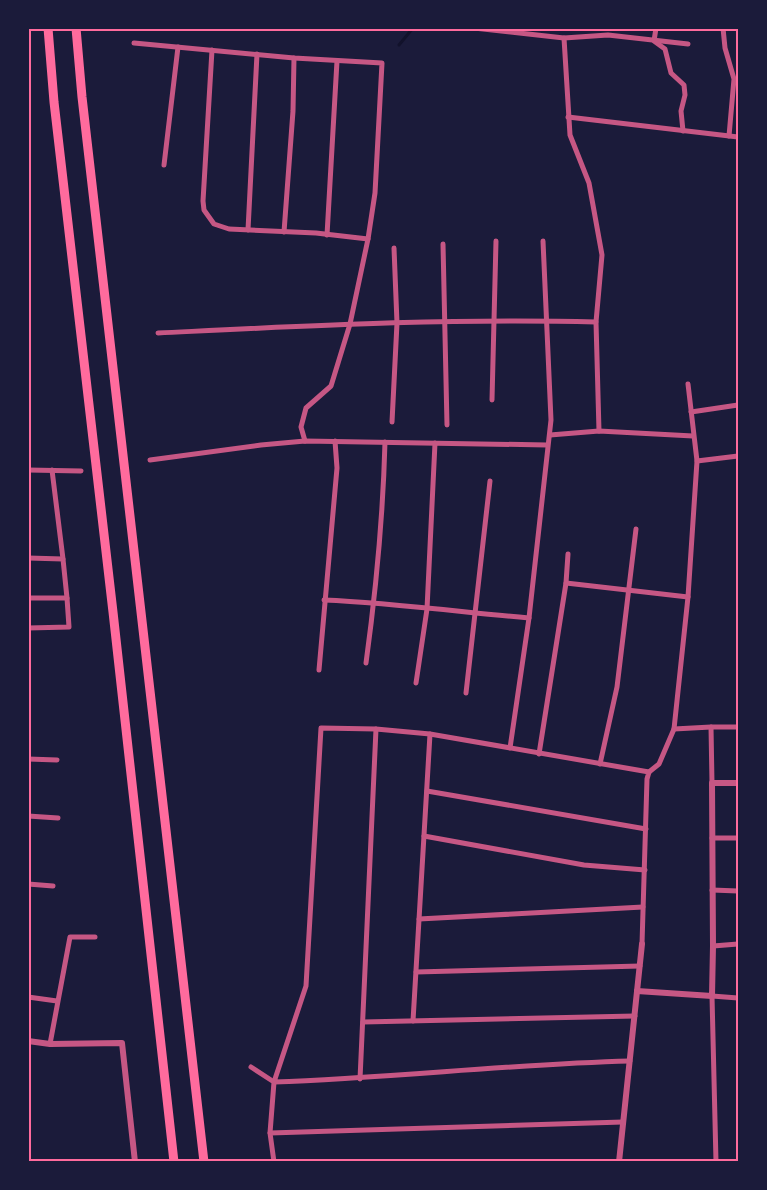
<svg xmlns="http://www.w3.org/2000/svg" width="767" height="1190" font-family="'DM Sans',sans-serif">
  <rect width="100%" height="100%" fill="#1b1b3a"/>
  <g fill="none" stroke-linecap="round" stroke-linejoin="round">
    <!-- stream -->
    <path stroke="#12122b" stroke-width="3" d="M399,45L413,28"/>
    <!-- minor -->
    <g stroke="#c65784" stroke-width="5">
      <path d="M474,28L564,38L608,35L688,44"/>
      <path d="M656,28L654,41L665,49L671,73L684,85L685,95L681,111L683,131"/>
      <path d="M723,28L725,48L734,79L729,136"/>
      <path d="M564,38L570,135L589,183L602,255L596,322L599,431"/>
      <path d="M134,43L294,58L382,63L375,193L368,239L350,324L331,386L306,408L301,427L305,441"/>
      <path d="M212,50L203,201L204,210L214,224L229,229L316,233L368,239"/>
      <path d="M568,117L738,137"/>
      <path d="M164,165L178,47"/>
      <path d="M248,230L257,54"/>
      <path d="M284,232L293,111L294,58"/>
      <path d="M327,235L337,61"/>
      <path d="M443,244L447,425"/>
      <path d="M158,333C304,326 450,318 596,322"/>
      <path d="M688,384L697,461L738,456"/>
      <path d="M492,400L496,241"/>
      <path d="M691,412L738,405"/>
      <path d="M392,422L397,323L394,248"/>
      <path d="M550,435L599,431L693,436"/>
      <path d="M150,460L261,445L305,441L547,445"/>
      <path d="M28,470L81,471"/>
      <path d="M52,470L63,559"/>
      <path d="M28,558L63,559L67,598"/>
      <path d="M566,583L688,597"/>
      <path d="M28,598H67L69,627L28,628"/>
      <path d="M324,600C393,603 461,612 529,618"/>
      <path d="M366,663C376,590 383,516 385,442"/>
      <path d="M319,670L337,468L335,441"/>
      <path d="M416,683L427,609L435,443"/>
      <path d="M466,693L490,481"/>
      <path d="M674,729L711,727"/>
      <path d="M510,748L529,618L551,420L543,241"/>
      <path d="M539,754L566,583L568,554"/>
      <path d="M28,759L57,760"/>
      <path d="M600,764L617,687L636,529"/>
      <path d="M649,772L659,764L674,729L688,597L697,461"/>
      <path d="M712,783L711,727H738"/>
      <path d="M427,791L646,829"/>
      <path d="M28,816L58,818"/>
      <path d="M424,836L584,865L645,870"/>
      <path d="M712,838H738"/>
      <path d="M28,884L53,886"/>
      <path d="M712,890L738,891"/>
      <path d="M419,919L643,907"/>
      <path d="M713,946L738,944"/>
      <path d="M416,972L640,966"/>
      <path d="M28,997L57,1001"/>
      <path d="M413,1021L430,734"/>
      <path d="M363,1022L635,1016"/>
      <path d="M50,1044L70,937H95"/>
      <path d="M630,1061C511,1064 393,1078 274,1082L306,986L321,728L376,729L430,734L649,772L647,779L642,944"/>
      <path d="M251,1067L274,1082L270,1133L274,1162"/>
      <path d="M360,1079L376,729"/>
      <path d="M270,1133L623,1122"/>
      <path d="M716,1162L712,996L738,998"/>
    </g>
    <!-- tertiary -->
    <g stroke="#c65784" stroke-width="6">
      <path d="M637,991L712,996L713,946L712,783H738"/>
      <path d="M28,1041L50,1044L122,1043L135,1162"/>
      <path d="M619,1162L642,944"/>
    </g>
    <!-- motorway -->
    <g stroke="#ff6b9d" stroke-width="9">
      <path d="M48,28L54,102L113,612L174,1162"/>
      <path d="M76,28L82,97L204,1162"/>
    </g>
  </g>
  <!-- border -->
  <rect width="767" height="1190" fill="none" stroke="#1b1b3a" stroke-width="60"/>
  <rect x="30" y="30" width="707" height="1130" fill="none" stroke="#ff6b9d" stroke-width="2"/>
</svg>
